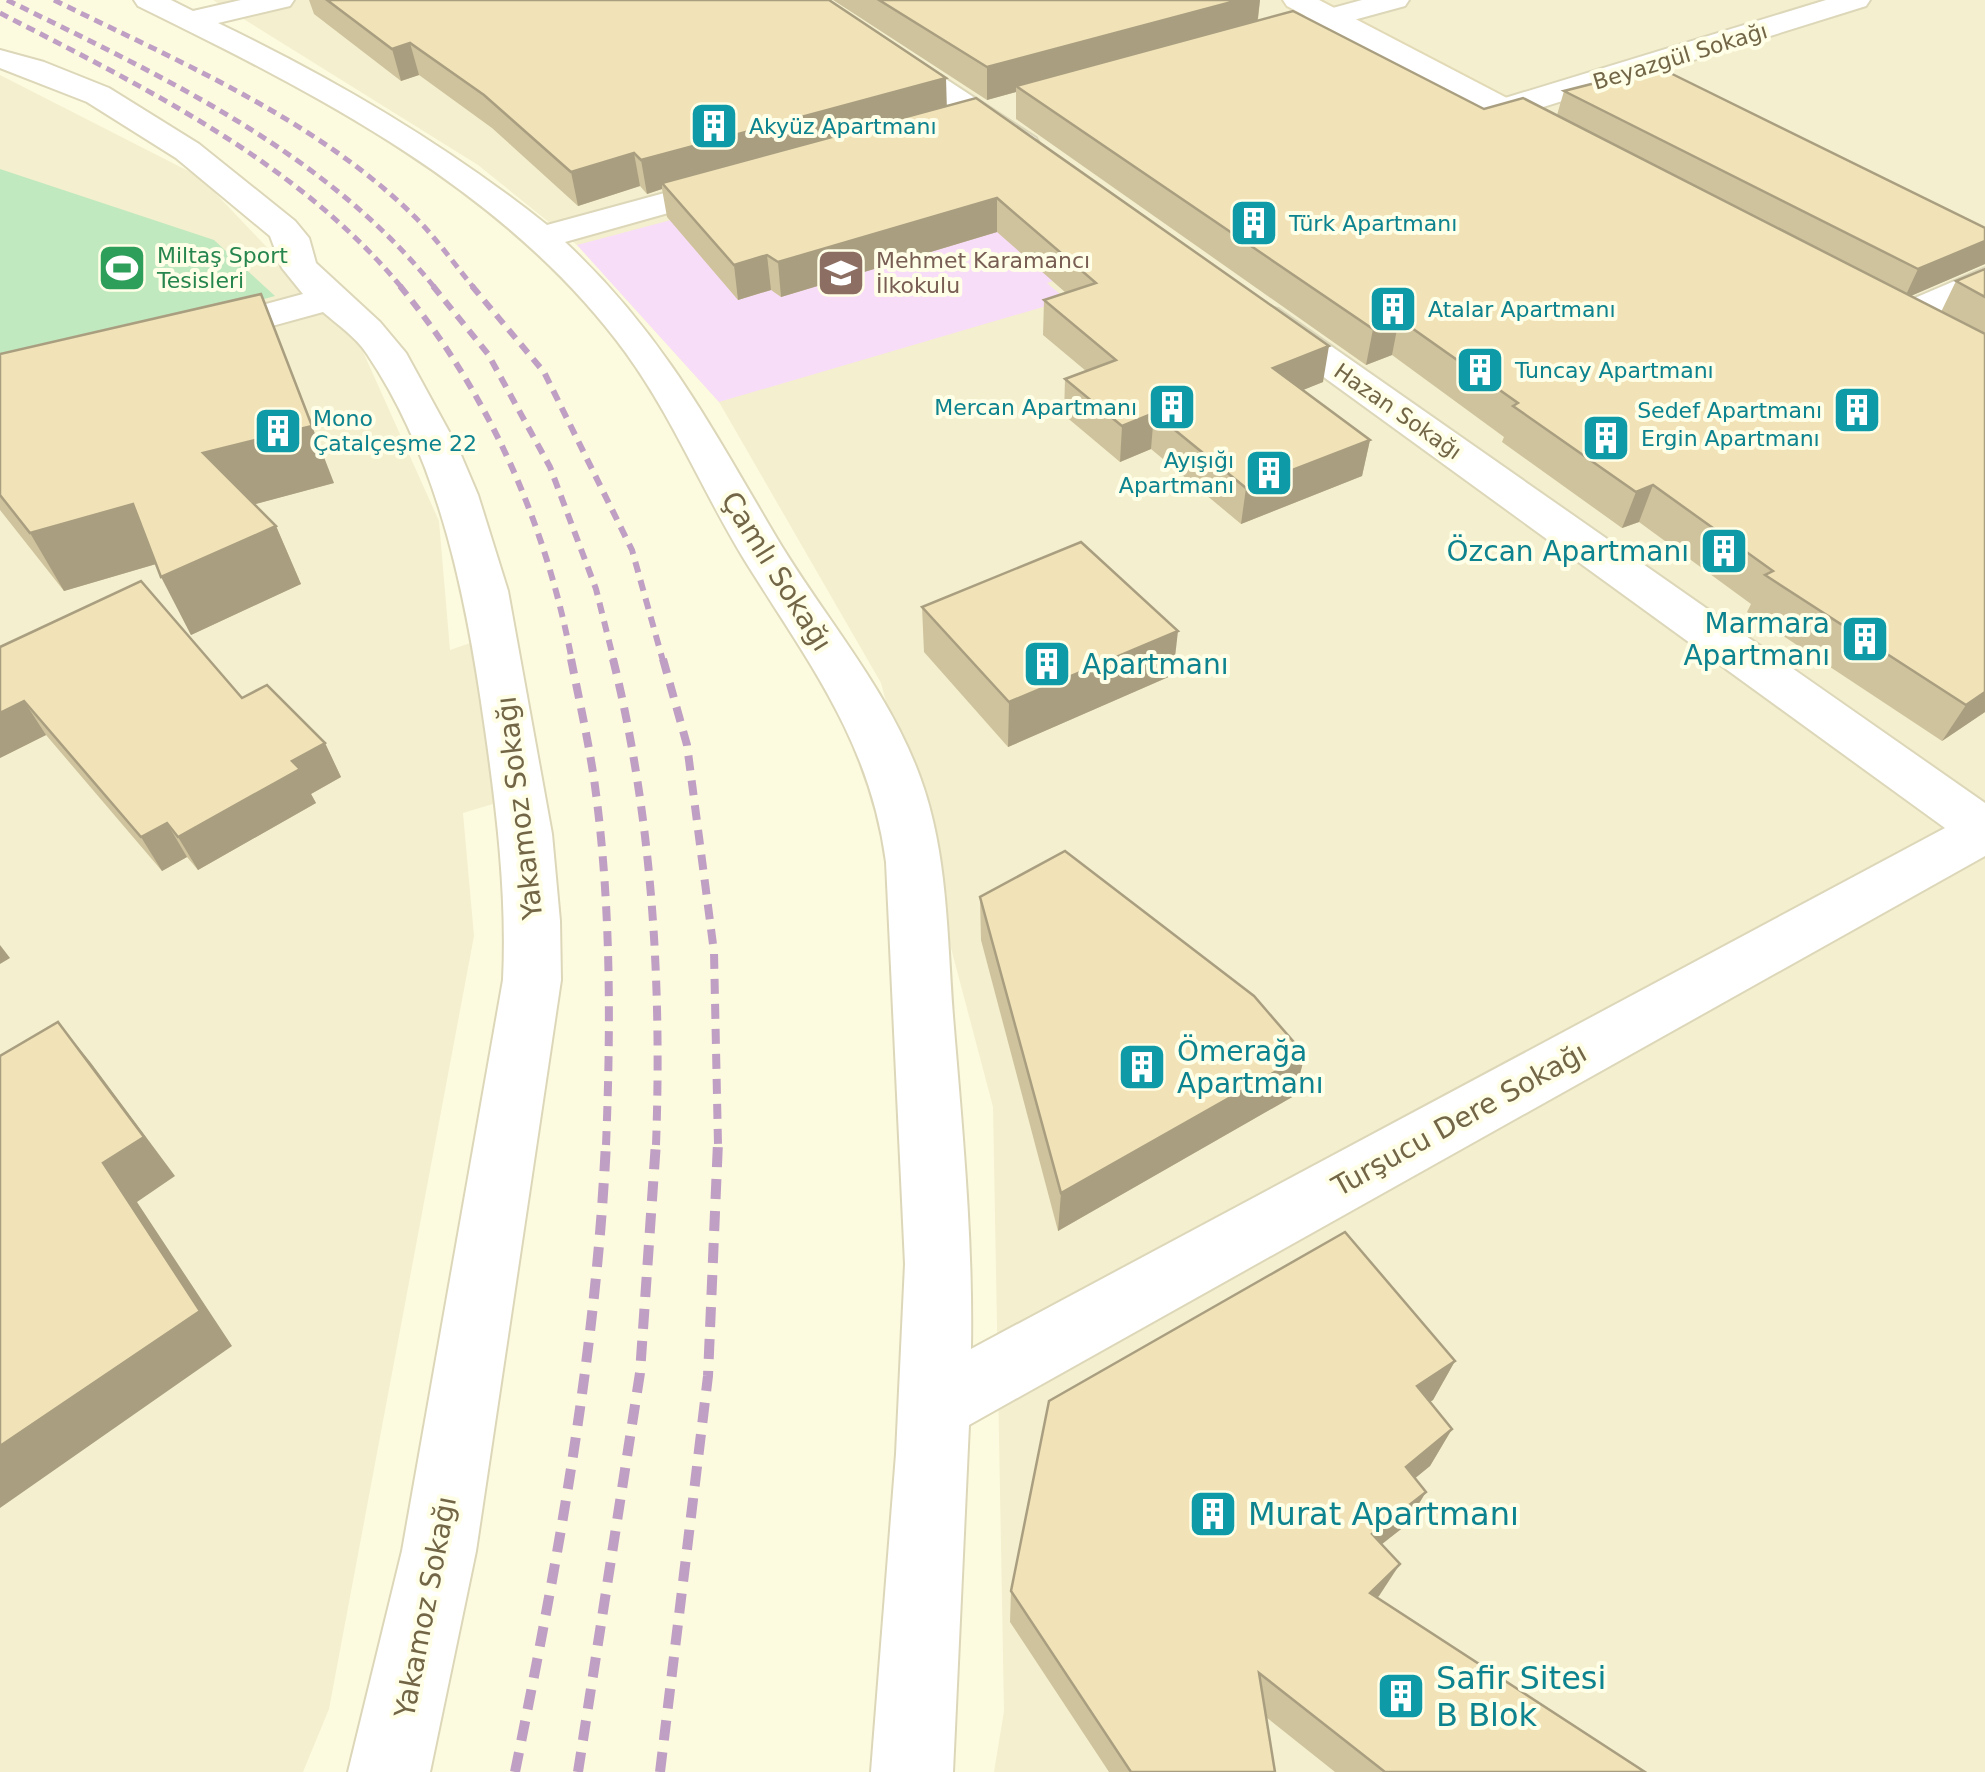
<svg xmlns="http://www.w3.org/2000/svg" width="1985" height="1772" font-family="'DejaVu Sans',sans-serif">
  <rect width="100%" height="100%" fill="#fcfbe0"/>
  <!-- residential -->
  <g fill="#f4efce">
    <path d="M213,0H1985V1772H994L1004,1711L993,1107L881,683L719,402L577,245L478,165Z"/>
    <path d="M0,75L200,177L360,345L439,521L450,650L476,641L496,803L463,813L474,936L329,1709L303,1772H0Z"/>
  </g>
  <!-- education -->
  <path fill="#f8ddf8" d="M957,144L1114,262L1047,283L1067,300L719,402L577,245Z"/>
  <!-- green -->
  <path fill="#c1e9bf" d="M0,169L214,240L275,296L0,372Z"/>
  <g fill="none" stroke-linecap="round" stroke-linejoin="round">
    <!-- street casing -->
    <g stroke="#ddd7b9" stroke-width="4">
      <g id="street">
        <path d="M134,0H171L193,11L241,0H294L290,6L218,23C335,79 445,144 547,225L738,173L750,176L755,183L750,190L565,242C660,331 708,421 772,530C820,613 887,686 920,777C948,853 947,936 953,1016C962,1127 973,1237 971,1349L1945,828L1252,325L1246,317L1252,309L1265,306L1278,309L1985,803V856L969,1425L953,1772H871L896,1454L905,1264L886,862C870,742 809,663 747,564C704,495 674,419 626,353C506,189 317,94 138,6Z"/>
        <path d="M792,0H825L1036,138L1040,145L1036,152H1012Z"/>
        <path d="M1362,0H1409L1405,6L1273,42L1263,39L1258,33L1263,27Z"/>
        <path d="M1826,0H1870L1866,6L1514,116H1492L1487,109L1492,102Z"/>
        <path d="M0,50L44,62L109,88L199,144L295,221L309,238L316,263L380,322L406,353L458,448L478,495L508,591L552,834L560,921L561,980L476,1551L430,1772H348L402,1551L503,980C507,896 497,813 485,729C467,601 441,464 367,354C356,337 338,325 323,312L196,347L182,343L177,335L182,327L303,294L282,268L270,236L176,158L87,102L0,68Z"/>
        <path d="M1985,268V293L1902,328L1889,325L1883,317L1889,309Z"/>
      </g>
    </g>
    <!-- secondary casing -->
    <g stroke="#e2dab7" stroke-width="4">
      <path id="secondary" d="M1283,0H1319L1576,134L1580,141L1576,148H1552L1287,6Z"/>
    </g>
    <!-- street -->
    <use href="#street" fill="#fff" fill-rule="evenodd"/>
    <!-- secondary -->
    <use href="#secondary" fill="#fff" fill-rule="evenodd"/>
    <!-- rail-far3 -->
    <g stroke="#c09fc4" stroke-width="5" stroke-dasharray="9 6" stroke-linecap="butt">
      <path d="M7,0C161,76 325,151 435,288"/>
      <path d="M54,0C177,61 316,119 415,217C437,239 455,265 474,288"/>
      <path d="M0,13C143,87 297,161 402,288"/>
    </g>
    <!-- rail-far2 -->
    <g stroke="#c09fc4" stroke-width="6" stroke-dasharray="11 8" stroke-linecap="butt">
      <path d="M400,286C489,394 546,523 572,661"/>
      <path d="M433,286L488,354L550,467L596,589L614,661"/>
      <path d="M472,286L544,372L632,550L663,661"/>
    </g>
    <!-- rail-far1 -->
    <g stroke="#c09fc4" stroke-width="8" stroke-dasharray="15 10" stroke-linecap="butt">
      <path d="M571,659C579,699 588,739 594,779C611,899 611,1023 606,1145"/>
      <path d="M613,659C652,816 662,983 656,1145"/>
      <path d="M663,659L687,745L714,952L718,1145"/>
    </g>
    <!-- rail -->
    <g stroke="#c09fc4" stroke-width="10" stroke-dasharray="20 12" stroke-linecap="butt">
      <path d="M515,1772C557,1564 596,1355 606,1142"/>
      <path d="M578,1772L640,1373L656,1142"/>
      <path d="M660,1772L708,1376L718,1142"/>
    </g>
  </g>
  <!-- wall -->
  <g fill="#cfc39d">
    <path d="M309,0H829L947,106L1323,382L1303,390L1370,440L1362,476L1241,524L1151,449L1120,462L1064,415L1065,379L1086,371L1043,335L1044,300L1066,293L997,232L781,297L771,290L738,300L667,217L662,189L647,194L640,186L578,206L492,128L419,75L401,81L314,14Z"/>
    <path d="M833,0H1260L1258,20L1484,109L1557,115L1564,91L1985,264L1910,296L1941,312L1956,281L1985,269V712L1942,741L1747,612L1751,604L1639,522L1622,528L1502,442L1504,437L1392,355L1366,365L1016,119V92L987,100Z"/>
    <path d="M0,354L334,483L255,504L276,526L301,584L191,635L156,564L64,591L0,510Z"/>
    <path d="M922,607L1173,675L1008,747L924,652Z"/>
    <path d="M0,647L242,698L325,743L341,777L311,794L316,803L198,870L187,857L162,871L46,735L0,758Z"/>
    <path d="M980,897L1305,1055L1294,1096L1058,1231L981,940Z"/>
    <path d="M1455,1361L1433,1400L1430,1402L1452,1429L1430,1466L1415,1478L1426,1492L1405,1526L1381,1544L1377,1598L1645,1772H1335L1266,1717L1275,1772H1109L1010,1622L1011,1591Z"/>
  </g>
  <!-- shaded-wall -->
  <g fill="#a99f80">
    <path d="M1239,0H1260L1257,25L1016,86V92L987,100V67Z"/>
    <path d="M410,43L419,75L401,81L392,49Z"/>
    <path d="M946,78L947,111L662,183V189L647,194L641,160Z"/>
    <path d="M634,153L640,186L578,206L571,172Z"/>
    <path d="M997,198V232L781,297L778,262Z"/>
    <path d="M1985,241V264L1904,299L1918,269Z"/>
    <path d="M767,255L771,290L738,300L734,265Z"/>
    <path d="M1399,319L1392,355L1366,365L1373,329Z"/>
    <path d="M1329,346L1323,382L1268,404L1273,368Z"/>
    <path d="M1154,413L1151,449L1120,462L1122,426Z"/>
    <path d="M312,426L334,483L230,511L203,453Z"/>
    <path d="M1370,440L1362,476L1241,524L1246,488Z"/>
    <path d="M1653,485L1639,522L1622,528L1636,492Z"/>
    <path d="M133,504L163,562L64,591L30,533Z"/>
    <path d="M276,526L301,584L191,635L161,577Z"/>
    <path d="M1178,631L1173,675L1008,747L1009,702Z"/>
    <path d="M1985,692V712L1942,741L1966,705Z"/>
    <path d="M24,701L46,735L0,758V713Z"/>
    <path d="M325,743L341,777L311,794L316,803L198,870L178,837L292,761Z"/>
    <path d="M167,823L187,857L162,871L141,837Z"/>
    <path d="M0,945L10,958L0,964Z"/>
    <path d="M58,1022L91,1063L175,1176L137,1202L232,1346L0,1508V1446L103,1163Z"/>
    <path d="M1305,1055L1294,1096L1058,1231L1061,1193Z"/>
    <path d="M1455,1361L1433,1400L1396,1424L1417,1386Z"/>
    <path d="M1452,1429L1430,1466L1386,1502L1406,1467Z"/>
    <path d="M1426,1492L1405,1526L1353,1567L1372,1534Z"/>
    <path d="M1400,1564L1379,1596L1351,1624L1370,1593Z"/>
  </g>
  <!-- building -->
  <g fill="#f1e3b7" stroke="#a99f80" stroke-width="2.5">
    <path d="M327,0H829L946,78L641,160L634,153L571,172L484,95L410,43L392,49Z"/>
    <path d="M879,0H1239L987,67Z"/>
    <path d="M1293,11L1484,109L1523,98L1985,334V692L1966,705L1765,575L1773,571L1653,485L1636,492L1513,406L1518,403L1399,319L1373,329L1016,86Z"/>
    <path d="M1658,67L1985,228V241L1918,269L1564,91Z"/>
    <path d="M976,98L1329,346L1273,368L1370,440L1246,488L1154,413L1122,426L1065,379L1116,360L1044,300L1096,283L997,198L778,262L767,255L734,265L662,183Z"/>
    <path d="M1985,269V297L1956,281Z"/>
    <path d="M261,294L312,426L203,453L276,526L161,577L133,504L30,533L0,495V354Z"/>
    <path d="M1081,542L1178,631L1009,702L922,607Z"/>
    <path d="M141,581L242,698L267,685L325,743L292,761L300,769L178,837L167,823L141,837L24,701L0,713V647Z"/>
    <path d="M1065,851L1254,996L1305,1055L1061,1193L980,897Z"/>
    <path d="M58,1022L144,1137L103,1163L200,1311L0,1446V1056Z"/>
    <path d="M1345,1232L1455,1361L1417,1386L1452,1429L1406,1467L1426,1492L1372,1534L1400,1564L1370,1593L1645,1772H1385L1259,1673L1275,1772H1131L1011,1591L1049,1401Z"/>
  </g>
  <!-- icons -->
  <defs>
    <g id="building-square" transform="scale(2.5)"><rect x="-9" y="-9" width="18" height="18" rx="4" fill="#0f9aa8" stroke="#fffee6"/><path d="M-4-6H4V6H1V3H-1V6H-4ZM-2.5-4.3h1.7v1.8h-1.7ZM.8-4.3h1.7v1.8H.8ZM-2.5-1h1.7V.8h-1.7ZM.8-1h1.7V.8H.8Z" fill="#fff"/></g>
    <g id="stadium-square" transform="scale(2.5)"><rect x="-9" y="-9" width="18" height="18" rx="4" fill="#2e9e5b" stroke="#fffee6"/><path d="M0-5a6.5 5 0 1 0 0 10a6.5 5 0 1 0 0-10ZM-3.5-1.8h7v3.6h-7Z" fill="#fff"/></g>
    <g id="school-square" transform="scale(2.5)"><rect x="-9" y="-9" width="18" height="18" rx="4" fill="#8d6e63" stroke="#fffee6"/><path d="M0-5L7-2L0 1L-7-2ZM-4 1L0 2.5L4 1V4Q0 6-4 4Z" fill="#fff"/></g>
  </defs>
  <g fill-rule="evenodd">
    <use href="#building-square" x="714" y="126"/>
    <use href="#building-square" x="1254" y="223"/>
    <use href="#stadium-square" x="122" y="268"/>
    <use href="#school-square" x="841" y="273"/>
    <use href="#building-square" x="1393" y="309"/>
    <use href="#building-square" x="1480" y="370"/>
    <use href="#building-square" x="1172" y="407"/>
    <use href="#building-square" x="1857" y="410"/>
    <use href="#building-square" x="278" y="431"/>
    <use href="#building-square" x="1606" y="438"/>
    <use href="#building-square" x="1269" y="473"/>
    <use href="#building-square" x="1724" y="551"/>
    <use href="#building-square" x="1865" y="639"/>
    <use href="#building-square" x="1047" y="664"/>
    <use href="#building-square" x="1142" y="1067"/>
    <use href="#building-square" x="1213" y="1514"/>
    <use href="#building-square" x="1401" y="1696"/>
  </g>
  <g text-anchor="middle" stroke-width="8" stroke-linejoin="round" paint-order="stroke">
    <!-- far-street labels -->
    <g font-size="22" fill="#726647" stroke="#fffee6">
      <text transform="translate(1680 56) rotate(-17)" y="8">Beyazgül Sokağı</text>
      <text transform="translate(1398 411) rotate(35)" y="8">Hazan Sokağı</text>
    </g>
    <!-- far-culture labels -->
    <g font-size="22" fill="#0d838f" stroke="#fffee6" text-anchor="start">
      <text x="749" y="134">Akyüz Apartmanı</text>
      <text x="1289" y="231">Türk Apartmanı</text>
      <text x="1428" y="317">Atalar Apartmanı</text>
      <text x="1515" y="378">Tuncay Apartmanı</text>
      <text x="1137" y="415" text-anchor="end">Mercan Apartmanı</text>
      <text x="1822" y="418" text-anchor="end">Sedef Apartmanı</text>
      <text x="313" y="426">Mono<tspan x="313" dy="25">Çatalçeşme 22</tspan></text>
      <text x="1641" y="446">Ergin Apartmanı</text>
      <text x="1234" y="468" text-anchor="end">Ayışığı<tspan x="1234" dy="25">Apartmanı</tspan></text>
    </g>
    <!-- far-leisure labels -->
    <g font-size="22" fill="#27864d" stroke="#fffee6" text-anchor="start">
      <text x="157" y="263">Miltaş Sport<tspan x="157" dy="25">Tesisleri</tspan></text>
    </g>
    <!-- far-education labels -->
    <g font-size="22" fill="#785e54" stroke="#fffee6" text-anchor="start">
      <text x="876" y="268">Mehmet Karamancı<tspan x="876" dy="25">İlkokulu</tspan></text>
    </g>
    <!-- culture labels -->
    <g font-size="28" fill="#0d838f" stroke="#fffee6" text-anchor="end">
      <text x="1689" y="561">Özcan Apartmanı</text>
      <text x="1830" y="633">Marmara<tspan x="1830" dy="32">Apartmanı</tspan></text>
      <text x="1082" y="674" text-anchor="start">Apartmanı</text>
      <text x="1177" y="1061" text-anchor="start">Ömerağa<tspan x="1177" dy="32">Apartmanı</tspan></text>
    </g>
    <!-- street labels -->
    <g font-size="28" fill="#726647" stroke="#fffee6">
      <text transform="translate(777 571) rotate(58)" y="10">Çamlı Sokağı</text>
      <text transform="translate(519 808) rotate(-97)" y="10">Yakamoz Sokağı</text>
      <text transform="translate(1459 1119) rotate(-29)" y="10">Turşucu Dere Sokağı</text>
      <text transform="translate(425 1607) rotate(-79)" y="10">Yakamoz Sokağı</text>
    </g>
    <!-- near-culture labels -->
    <g font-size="32" fill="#0d838f" stroke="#fffee6" text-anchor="start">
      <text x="1248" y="1525">Murat Apartmanı</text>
      <text x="1436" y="1689">Safir Sitesi<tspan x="1436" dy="37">B Blok</tspan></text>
    </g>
  </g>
</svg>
